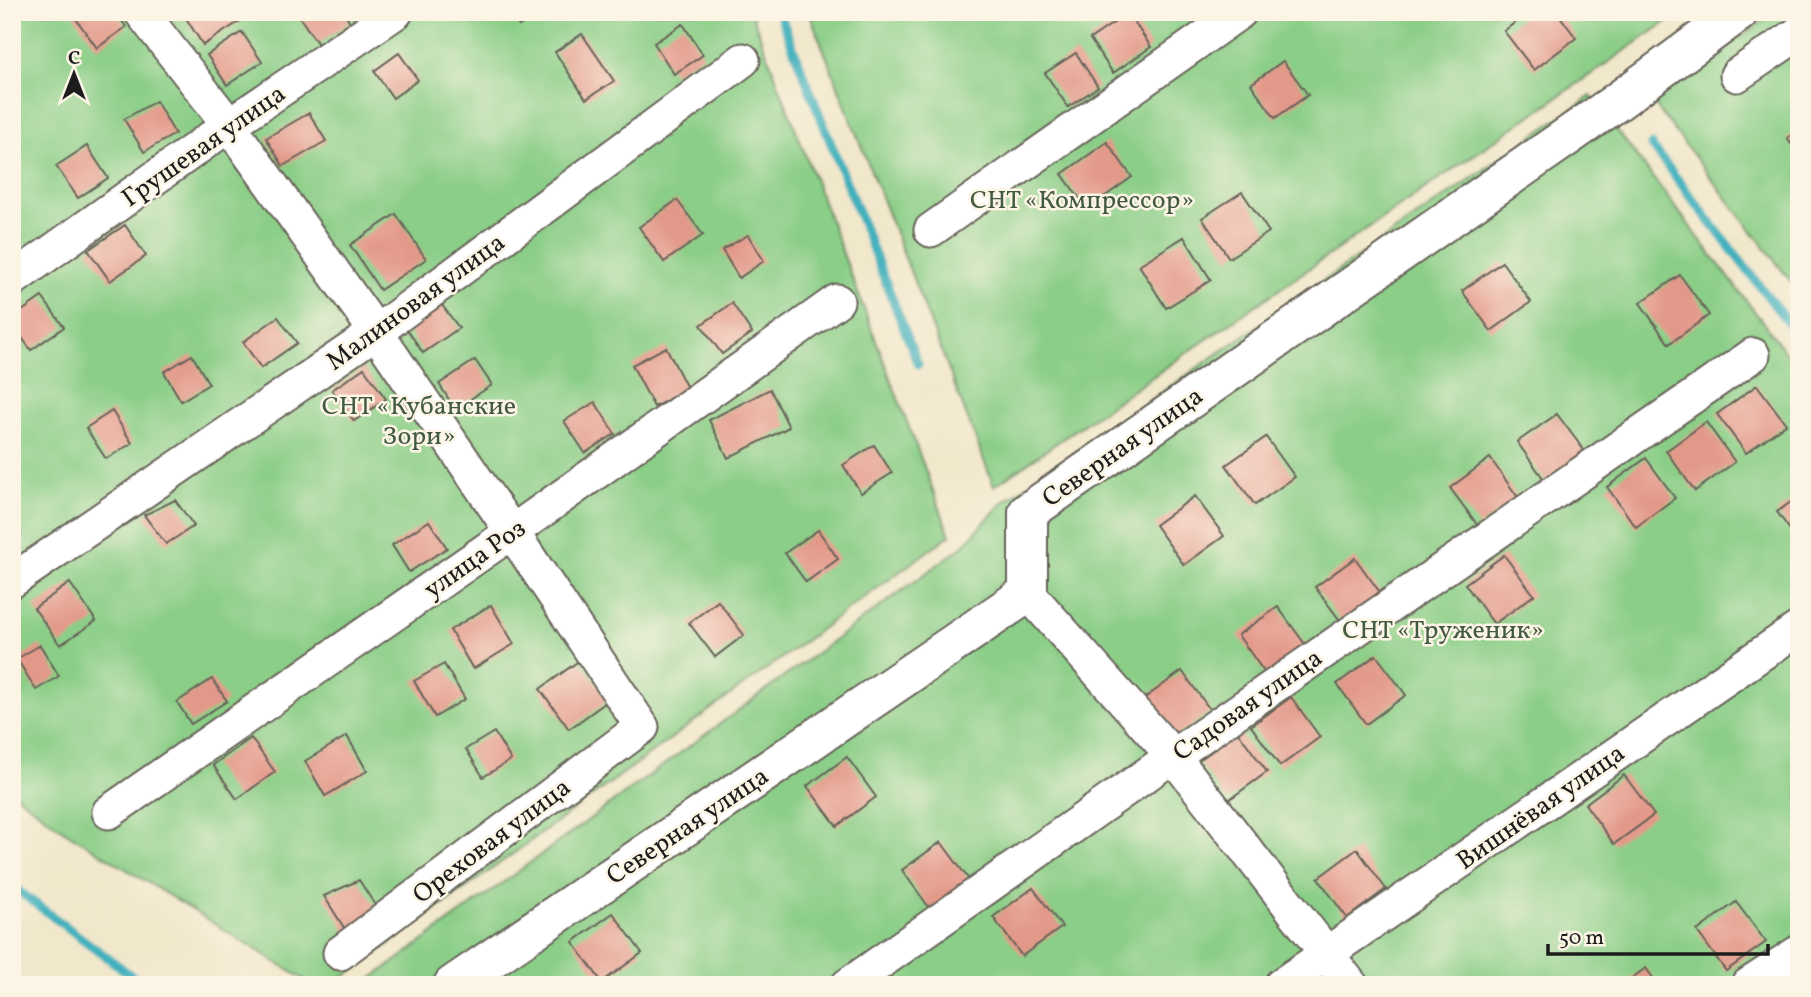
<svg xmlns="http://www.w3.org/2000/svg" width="1811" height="997" font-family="Vollkorn,serif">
  <rect width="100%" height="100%" fill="#fcf5e5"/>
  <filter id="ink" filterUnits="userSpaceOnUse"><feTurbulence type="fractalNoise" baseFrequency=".0143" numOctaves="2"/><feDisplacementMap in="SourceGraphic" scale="14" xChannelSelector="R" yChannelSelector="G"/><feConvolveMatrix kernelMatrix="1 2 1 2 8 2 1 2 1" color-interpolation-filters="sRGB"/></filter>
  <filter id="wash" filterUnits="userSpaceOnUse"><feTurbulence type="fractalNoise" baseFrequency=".00686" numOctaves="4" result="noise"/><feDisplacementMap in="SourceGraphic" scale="28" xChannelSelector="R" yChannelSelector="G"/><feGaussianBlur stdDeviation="1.57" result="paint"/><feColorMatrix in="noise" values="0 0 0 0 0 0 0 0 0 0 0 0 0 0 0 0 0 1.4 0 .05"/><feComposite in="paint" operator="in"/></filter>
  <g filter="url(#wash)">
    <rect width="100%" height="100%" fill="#f1e7cb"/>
    <!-- green -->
    <g fill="#8ace87" stroke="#537552" stroke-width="2">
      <path d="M12,12H751L950,535L333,985H313L63,830L12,792Z"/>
      <path d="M809,12H1681L994,486Z"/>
      <path d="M1776,12H1799V292L1651,100Z"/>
      <path d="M1591,96L1799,370V985H363L963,546L1002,503Z"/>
    </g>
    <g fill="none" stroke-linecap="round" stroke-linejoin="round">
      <!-- stream -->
      <g stroke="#42b1bd" stroke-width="9">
        <path d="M779,12L918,364"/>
        <path d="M1651,145L1799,337"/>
        <path d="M12,886L144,985"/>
        <path d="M1782,985L1799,973"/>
      </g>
    </g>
    <g id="blocks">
      <!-- building -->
      <g fill="#e3998a">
        <path d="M80,12H116L126,27L97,48L74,16Z"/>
        <path d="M182,12H242L245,18L203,45Z"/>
        <path d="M296,12H344L350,22L318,44Z"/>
        <path d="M509,12H539L519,26Z"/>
        <path d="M1529,12H1557L1576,38L1534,70L1504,31Z"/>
        <path d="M1128,13L1151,47L1113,73L1090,39Z"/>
        <path d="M683,24L703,55L674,74L654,43Z"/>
        <path d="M242,32L262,62L227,85L207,55Z"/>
        <path d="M582,34L614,81L586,99L555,52Z"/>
        <path d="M399,53L418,80L393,98L374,71Z"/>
        <path d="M1076,53L1098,87L1068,107L1045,73Z"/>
        <path d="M1283,61L1308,95L1275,118L1251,84Z"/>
        <path d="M156,101L175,134L144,152L124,119Z"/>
        <path d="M309,113L326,141L283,166L266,138Z"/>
        <path d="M1799,130V155L1787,138Z"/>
        <path d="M1107,142L1132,177L1087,209L1062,174Z"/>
        <path d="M87,146L108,178L78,198L56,166Z"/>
        <path d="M1242,192L1269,232L1229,258L1202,218Z"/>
        <path d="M677,200L703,235L664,262L639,227Z"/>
        <path d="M396,214L426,259L380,290L350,245Z"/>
        <path d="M125,225L146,256L110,281L88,250Z"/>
        <path d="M748,235L764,261L739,278L722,250Z"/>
        <path d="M1184,237L1211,280L1166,308L1139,265Z"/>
        <path d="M1502,262L1531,302L1491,331L1462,291Z"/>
        <path d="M1680,275L1709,315L1669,344L1640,303Z"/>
        <path d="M42,297L64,327L31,350L12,324V318Z"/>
        <path d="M732,303L752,333L722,354L701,325Z"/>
        <path d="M442,305L459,328L423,353L407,329Z"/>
        <path d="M278,317L297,343L261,368L243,342Z"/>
        <path d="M666,347L688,390L654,407L632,365Z"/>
        <path d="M192,355L209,384L181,401L164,372Z"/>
        <path d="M475,360L492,385L455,409L439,384Z"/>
        <path d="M364,368L386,399L354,421L332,390Z"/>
        <path d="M1757,385L1786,424L1746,453L1717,414Z"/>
        <path d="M770,389L789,427L728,458L709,420Z"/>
        <path d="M595,402L615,434L585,453L564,421Z"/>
        <path d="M112,411L132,443L106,459L86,428Z"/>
        <path d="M1557,414L1586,453L1546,482L1517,442Z"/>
        <path d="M1706,422L1735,462L1695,491L1666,451Z"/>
        <path d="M1266,437L1295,477L1255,505L1226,465Z"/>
        <path d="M874,445L892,473L861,493L843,465Z"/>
        <path d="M1490,458L1519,499L1479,527L1450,488Z"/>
        <path d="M1646,458L1675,498L1636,527L1607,487Z"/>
        <path d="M1195,496L1224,536L1184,565L1155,525Z"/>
        <path d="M1799,496V542L1777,512Z"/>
        <path d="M175,500L194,526L166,544L144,515Z"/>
        <path d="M429,521L447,548L409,572L392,545Z"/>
        <path d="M12,522L21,535L12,541Z"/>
        <path d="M818,530L838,559L806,582L785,553Z"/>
        <path d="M1504,555L1534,595L1494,624L1465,584Z"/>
        <path d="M1355,558L1384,598L1345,627L1315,587Z"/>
        <path d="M70,583L96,621L60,645L34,608Z"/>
        <path d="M718,601L744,635L715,657L689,623Z"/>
        <path d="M491,605L514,644L473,669L450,630Z"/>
        <path d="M1278,607L1307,647L1267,676L1238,635Z"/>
        <path d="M40,645L59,676L36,690L17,659Z"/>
        <path d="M1376,655L1406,695L1366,724L1337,684Z"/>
        <path d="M580,660L609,700L569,729L540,689Z"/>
        <path d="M444,664L465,699L435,717L414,681Z"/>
        <path d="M1182,671L1211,711L1172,740L1142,700Z"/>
        <path d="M212,679L227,701L191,724L177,702Z"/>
        <path d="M1291,697L1320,737L1280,766L1251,726Z"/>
        <path d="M494,732L511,760L483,777L466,749Z"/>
        <path d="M1238,732L1267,772L1227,801L1198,761Z"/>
        <path d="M347,736L367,771L325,796L305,761Z"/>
        <path d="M251,738L275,772L237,799L213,765Z"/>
        <path d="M847,757L876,797L837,826L807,786Z"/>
        <path d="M1624,775L1654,815L1614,844L1585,804Z"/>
        <path d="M941,842L970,881L931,910L902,870Z"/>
        <path d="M1357,849L1386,889L1347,918L1318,878Z"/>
        <path d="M359,880L379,911L348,934L324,896Z"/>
        <path d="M1033,888L1062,927L1022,956L993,917Z"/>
        <path d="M1736,902L1766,942L1726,971L1697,931Z"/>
        <path d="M613,913L642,953L602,982L573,942Z"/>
        <path d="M1646,968L1658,985H1622Z"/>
      </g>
    </g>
  </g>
  <g filter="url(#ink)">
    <use href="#blocks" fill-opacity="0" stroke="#676359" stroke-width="2"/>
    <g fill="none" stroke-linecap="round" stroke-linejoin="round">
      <!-- minor casing -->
      <g stroke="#676359" stroke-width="37">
        <g id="minor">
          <path d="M141,12L229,125L376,332L512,532L642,727L340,953"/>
          <path d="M1737,75L1799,33"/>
          <path d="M931,230L1240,12"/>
          <path d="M12,280L229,125L396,12"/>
          <path d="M12,581L376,332L743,60"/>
          <path d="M1028,593L1173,756L1351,985"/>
          <path d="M109,812L512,532L837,301"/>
          <path d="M848,985L1173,756L1753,355"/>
          <path d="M1281,985L1799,628"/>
          <path d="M1748,985L1799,952"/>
        </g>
      </g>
      <!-- tertiary casing -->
      <g stroke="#676359" stroke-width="42">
        <path id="tertiary" d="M453,985L1028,593V512L1614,104L1739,12"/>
      </g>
      <!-- minor -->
      <use href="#minor" stroke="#fff" stroke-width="33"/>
      <!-- tertiary -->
      <use href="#tertiary" stroke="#fff" stroke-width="38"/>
    </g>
  </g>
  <g text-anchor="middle" stroke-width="5" stroke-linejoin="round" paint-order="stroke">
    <!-- street labels -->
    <g font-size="26" fill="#1c1c1c" stroke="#fcf5e5">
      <text transform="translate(203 145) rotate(-35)" y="9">Грушевая улица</text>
      <text transform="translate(415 301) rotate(-36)" y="9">Малиновая улица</text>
      <text transform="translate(1122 446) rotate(-35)" y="9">Северная улица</text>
      <text transform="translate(474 558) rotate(-35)" y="9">улица Роз</text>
      <text transform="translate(1247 704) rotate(-35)" y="9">Садовая улица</text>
      <text transform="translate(1540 806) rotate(-35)" y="9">Вишнёвая улица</text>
      <text transform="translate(687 825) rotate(-34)" y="9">Северная улица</text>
      <text transform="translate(491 840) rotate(-37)" y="9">Ореховая улица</text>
    </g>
    <!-- park labels -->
    <g font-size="26" fill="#425a41" stroke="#fcf5e5">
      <text x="1082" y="208">СНТ «Компрессор»</text>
      <text x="419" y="414">СНТ «Кубанские<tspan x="419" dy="30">Зори»</tspan></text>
      <text x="1443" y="638">СНТ «Труженик»</text>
    </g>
  </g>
  <!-- margin -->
  <rect width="1811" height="997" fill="none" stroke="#fcf5e5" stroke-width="42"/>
  <!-- north arrow -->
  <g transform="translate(74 74)" stroke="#fcf5e5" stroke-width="5" paint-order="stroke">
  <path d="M0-5L12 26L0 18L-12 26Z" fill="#1c1c1c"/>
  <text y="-10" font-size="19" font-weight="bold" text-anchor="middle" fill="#1c1c1c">С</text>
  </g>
  <!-- scale -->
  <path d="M1548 944v10h220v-10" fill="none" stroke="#1c1c1c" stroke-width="3.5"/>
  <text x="1559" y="944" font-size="21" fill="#1c1c1c" stroke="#fcf5e5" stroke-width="5" paint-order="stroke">50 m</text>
</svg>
